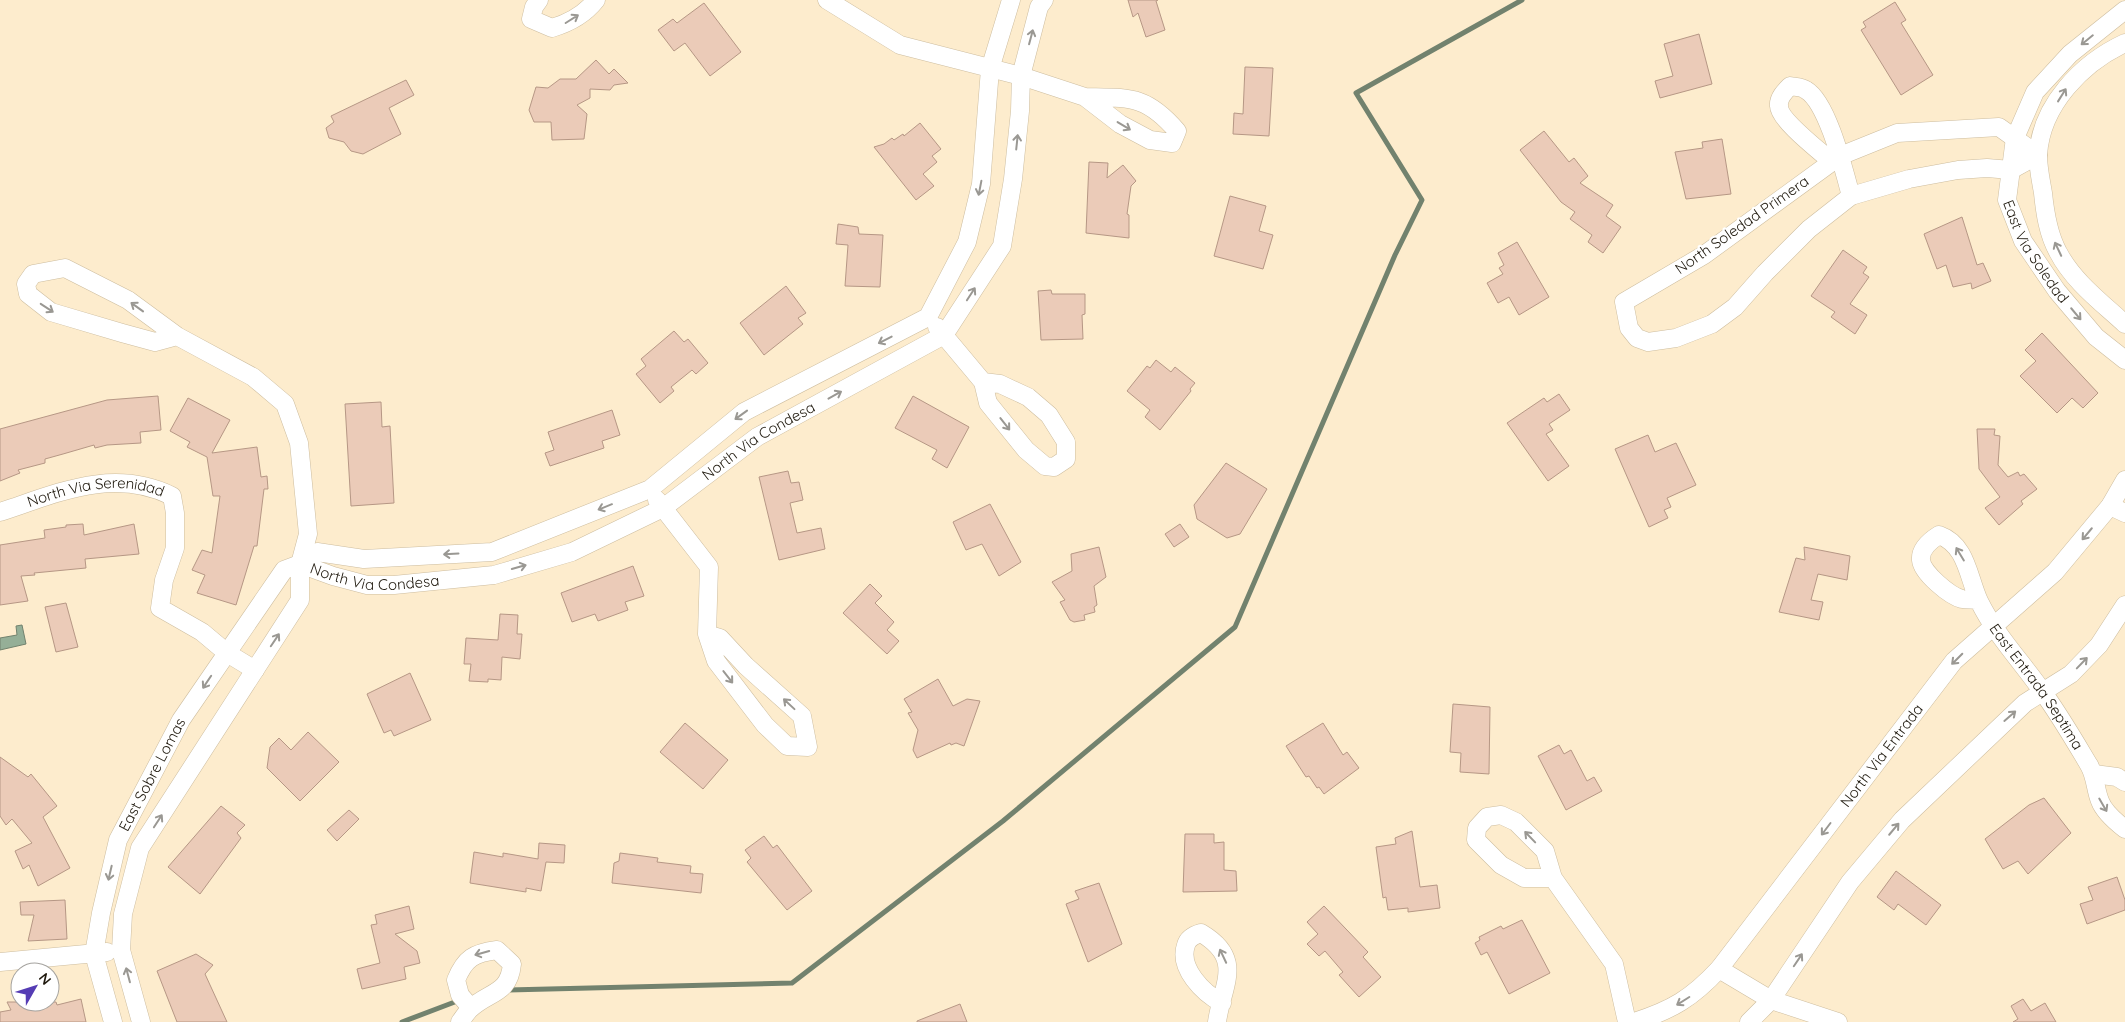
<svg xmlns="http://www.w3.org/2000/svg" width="2125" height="1022" font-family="Quicksand,sans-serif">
  <rect width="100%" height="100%" fill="#fdeccd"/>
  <!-- water -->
  <path fill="#95af97" stroke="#72826e" d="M22,625L26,644L0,650V638L17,635L16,626Z"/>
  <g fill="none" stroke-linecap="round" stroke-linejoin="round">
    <!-- stream -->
    <g stroke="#72826e" stroke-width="5">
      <path d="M506,990L792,983L1003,821L1235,627L1395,255L1422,200L1356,93L1522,0"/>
      <path d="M402,1022L460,1000"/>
    </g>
  </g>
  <!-- building -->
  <g fill="#ebcbb8" stroke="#b69785">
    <path d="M1128,0H1158L1156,1L1165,30L1146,37L1138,13L1133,17Z"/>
    <path d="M1895,2L1906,20L1901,23L1933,75L1901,95L1861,30L1866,27L1863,22Z"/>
    <path d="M704,3L741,52L710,76L685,43L674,51L658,30L673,19L677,23Z"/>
    <path d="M1699,34L1712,84L1660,98L1655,81L1673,76L1664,44Z"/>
    <path d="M596,60L609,74L614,69L628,83L614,85L610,90L590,89V98L577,105L587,114L584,139L552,140L551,122H534L529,110L536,87L548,88L560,79H576Z"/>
    <path d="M1245,67L1273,68L1269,136L1233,134L1234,113L1243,114Z"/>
    <path d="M406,80L414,95L389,108L401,134L363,154L351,151L344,142L329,138L326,128L334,122L331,116Z"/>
    <path d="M920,123L941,149L932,156L937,162L923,174L934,186L916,200L874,147L884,144L892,138L894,140L903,134L904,136Z"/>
    <path d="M1544,131L1569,162L1574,158L1588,176L1580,183L1613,205L1606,216L1621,227L1603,253L1588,242L1592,235L1570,219L1575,212L1561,202L1520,150Z"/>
    <path d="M1722,139L1731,194L1686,199L1675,152L1703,148L1702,142Z"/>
    <path d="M1089,162L1108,163L1107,178L1123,165L1136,181L1131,186L1127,214L1129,215V238L1086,233Z"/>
    <path d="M1230,196L1266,206L1259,231L1273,235L1263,269L1214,256Z"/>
    <path d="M1962,217L1977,265L1983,263L1991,281L1972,289L1971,283L1953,287L1946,265L1937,269L1924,234Z"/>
    <path d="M838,224L858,227L859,234L883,235L880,287L845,286L848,245L836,244Z"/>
    <path d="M1517,242L1549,297L1519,315L1509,297L1498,303L1487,283L1503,274L1499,268L1504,265L1498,253Z"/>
    <path d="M1843,250L1867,267L1863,273L1869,277L1850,304L1867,315L1855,334L1831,317L1835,312L1811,296Z"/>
    <path d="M786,286L806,313L798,318L803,324L764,355L740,323Z"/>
    <path d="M1051,290L1052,294H1085V314L1082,315L1083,339L1041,340L1038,291Z"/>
    <path d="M674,331L684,342L688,339L708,363L696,374L692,370L671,387L674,391L660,403L636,374L646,366L641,359Z"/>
    <path d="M2042,333L2098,393L2083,408L2072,398L2057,413L2020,376L2036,361L2025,350Z"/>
    <path d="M1156,360L1171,372L1175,367L1195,383L1190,389L1191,391L1160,430L1145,417L1150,410L1127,391L1147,366L1150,368Z"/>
    <path d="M1559,394L1570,410L1549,424L1553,430L1546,434L1569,466L1548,481L1507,423L1544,398L1547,402Z"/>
    <path d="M158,396L161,430L140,432L141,443L107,445L95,448L94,445L63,454L45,459V463L18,470L20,473L0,481V429L107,400Z"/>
    <path d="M913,396L969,427L947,468L932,459L937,450L895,428Z"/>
    <path d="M188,398L230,420L212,453L257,447L261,477L267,476L268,489H264L257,546H254L236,605L197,593L205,575L192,570L202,550L212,553L220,496H213L207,457L187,447L190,442L170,431Z"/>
    <path d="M381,402L382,427L390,426L394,503L351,506L345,404Z"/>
    <path d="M612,410L620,435L602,441L604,448L550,466L545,453L554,450L548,432Z"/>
    <path d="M1977,429H1995L1994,435L2000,436L1998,465L2008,477L2018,472L2020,476L2024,474L2037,489L2021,501L2023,504L1999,525L1985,508L2000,497L1979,469Z"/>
    <path d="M1648,435L1655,452L1676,443L1696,485L1667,498L1671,507L1664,510L1668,518L1649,527L1615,449Z"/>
    <path d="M1226,463L1267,489L1240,534L1227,538L1197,519L1194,505Z"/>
    <path d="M788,471L791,483L799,482L803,500L790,503L797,533L821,528L825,549L779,560L759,477Z"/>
    <path d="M990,504L1021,562L999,576L982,544L966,550L953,522Z"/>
    <path d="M83,524L84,535L134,524L139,554L85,559L86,568L34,573L35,575L21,576L28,601L0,605V545L45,538L44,530L66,527V525Z"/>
    <path d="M1180,524L1189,537L1174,547L1165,534Z"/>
    <path d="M1099,547L1106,577L1094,586L1097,605L1094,607L1095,612L1084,615L1085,620L1074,622L1070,620L1060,602L1065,600L1052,582L1072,571L1071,554Z"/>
    <path d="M1804,547L1850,556L1847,580L1818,574L1811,600L1823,602L1819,620L1779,612L1796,558L1805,560Z"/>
    <path d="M633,566L644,596L625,602L628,610L598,621L595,614L572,622L561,593Z"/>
    <path d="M870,584L882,596L875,603L894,622L887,630L899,641L887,654L843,613Z"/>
    <path d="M66,603L78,647L56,652L45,607Z"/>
    <path d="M500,614L518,615L517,634H522L520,659L502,657L501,680L488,679V682L469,681L471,664H464L466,638L498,640Z"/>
    <path d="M410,673L431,720L394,736L391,730L384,733L367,694Z"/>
    <path d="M938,679L953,706L967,699L980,701L964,746L956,743L951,745L950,743L917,758L913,750L918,730L908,713L912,712L904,699Z"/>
    <path d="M1453,704L1490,707L1489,774L1460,772L1461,753L1450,752Z"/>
    <path d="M685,723L728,760L703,789L660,752Z"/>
    <path d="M1323,723L1343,755L1347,752L1359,768L1324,794L1319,787L1317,788L1309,776L1306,777L1286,746Z"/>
    <path d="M308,732L339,762L300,801L267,768L270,747L279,738L291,750Z"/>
    <path d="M1559,745L1564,754L1571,750L1587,781L1594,777L1602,791L1566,810L1538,756Z"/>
    <path d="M0,757L28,777L31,774L57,806L43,817L70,868L38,886L29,865L23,869L15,851L32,843L12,819L6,825L0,816Z"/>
    <path d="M2044,798L2071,833L2028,874L2018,861L2003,869L1985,839L2029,805Z"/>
    <path d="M221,806L245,825L237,833L241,838L200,894L168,867Z"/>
    <path d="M349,810L359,819L337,841L327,830Z"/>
    <path d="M1412,831L1420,887L1437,885L1440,908L1408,912V908L1388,910L1386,897L1383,898L1376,847L1396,844L1395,838Z"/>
    <path d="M1185,834H1214V843L1224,842V870L1236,871L1237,891L1183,892Z"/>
    <path d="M764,836L773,848L777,845L812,891L787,910L747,862L751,858L745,850Z"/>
    <path d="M539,843L565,845L564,863L546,862L541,891L526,888V892L470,883L474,852L503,857V853L538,859Z"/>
    <path d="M620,853L658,858L657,862L691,866L690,873L703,874L701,893L612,883L614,863L619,861Z"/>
    <path d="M1896,871L1941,905L1926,925L1898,904L1894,910L1877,897Z"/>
    <path d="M2117,877L2125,900V910L2087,924L2080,904L2093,900L2088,887Z"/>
    <path d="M1099,883L1122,944L1088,962L1066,904L1079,899L1075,891Z"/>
    <path d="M65,900L67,939L28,941L34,915H21L20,902Z"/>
    <path d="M409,906L414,929L395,934L417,951L420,963L404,967L406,979L362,989L357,969L380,963L371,925L377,924L375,915Z"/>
    <path d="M1324,906L1368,952L1363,957L1381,977L1359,997L1339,975L1343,972L1325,951L1319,956L1307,944L1318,934L1307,922Z"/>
    <path d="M1522,920L1550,973L1509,994L1487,952L1481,955L1475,943L1480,940L1479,937L1501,926L1503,929Z"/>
    <path d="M196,954L213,965L205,974L227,1022H177L157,971Z"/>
    <path d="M81,999L86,1022H0V1012L11,1010L7,1002H56L57,1005Z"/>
    <path d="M2023,999L2031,1011L2045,1003L2056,1022H2013L2018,1019L2011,1006Z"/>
    <path d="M960,1004L967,1022H917V1021Z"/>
  </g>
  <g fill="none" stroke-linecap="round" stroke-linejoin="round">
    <!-- street casing -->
    <g stroke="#cdbd9f" stroke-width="19">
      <g id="street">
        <path d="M539,0L534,7L531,19L552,28C569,23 585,14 596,0"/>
        <path d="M827,0L900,45L1021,76L1085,97L1120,124L1150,140L1172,143L1177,131C1146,95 1130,98 1085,97"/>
        <path id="s1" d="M1011,0L990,69L981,184L967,242L928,317L744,412L650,489L492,552L364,559L317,552L300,564L333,576L367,585H394L494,575L572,552L663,508L757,437L944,335L1002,246L1013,179L1020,111L1021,76L1039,7L1044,0"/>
        <path id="s2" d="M2125,10L2070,54L2035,92L2015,138L2007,200L2023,241L2057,291L2096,337L2125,360"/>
        <path d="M2125,43C2082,63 2041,105 2038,155C2038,168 2041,181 2043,193C2045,213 2048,234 2058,252C2073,281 2101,302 2125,324"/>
        <path d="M1999,127L2038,155L2011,170L1987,168L1958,170L1909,179L1851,196L1809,229L1765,273L1735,307L1712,324L1676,338L1648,342L1637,338L1629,328L1624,302L1704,255L1840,156L1897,133Z"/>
        <path d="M1832,162C1821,152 1779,120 1779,106C1778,98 1785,91 1790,86C1795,87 1802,87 1806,90C1828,103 1844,171 1851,196"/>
        <path d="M937,327L983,382L988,403L1026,450L1045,466L1054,467L1066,459V442L1049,415L1028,397L1000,384L983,382"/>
        <path d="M177,336L155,342L122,333L51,312L28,294L26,284L33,274L65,268L128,300L177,336L253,377L285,404L299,443L308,534L300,564"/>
        <path d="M657,500L709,567L707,634L716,661L765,725L787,746L808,747L802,716L746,666L720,638L707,634"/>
        <path d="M2110,506L2125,513"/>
        <path id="s3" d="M0,512C58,493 113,467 172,496L175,513V548L164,580L160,608L202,632L227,653L255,670"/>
        <path id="s4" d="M1978,600C1973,599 1967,600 1962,599C1950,596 1922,573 1921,560C1920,549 1931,540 1939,535C1967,545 1968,577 1979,601C1995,634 2021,661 2042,691C2059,714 2074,740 2089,765C2096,777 2095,789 2100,801C2104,812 2116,822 2125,829"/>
        <path d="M2094,774L2117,777L2125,782"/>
        <path d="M1553,878H1524L1501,865L1476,840L1477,828L1487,817L1501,815L1516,822L1545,851L1553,878L1614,964L1627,1022"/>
        <path d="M0,962L107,952"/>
        <path d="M1719,969L1771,1000L1838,1022"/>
        <path id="s5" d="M113,1022L94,954L101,913L118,840L181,720L284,570L300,564V600L140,848L123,914L121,950L141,1022"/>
        <path d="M460,1022C463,1018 466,1013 470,1009C489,991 509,995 512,964L497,950C474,953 465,958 456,980L460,995L471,1008"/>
        <path d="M1217,1022C1222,985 1245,959 1201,933C1194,935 1188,938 1186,945C1178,968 1203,993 1222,1003"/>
        <path id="s6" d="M1634,1022C1672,1010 1692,998 1719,969L1954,661L2055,572L2110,506L2125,480"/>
        <path d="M1749,1022L1771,1000L1850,882L1902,820L2025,703L2071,674L2099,645L2125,605"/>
      </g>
    </g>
    <!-- street -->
    <use href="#street" stroke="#fff" stroke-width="18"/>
  </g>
  <!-- one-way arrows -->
  <defs><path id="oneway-shaft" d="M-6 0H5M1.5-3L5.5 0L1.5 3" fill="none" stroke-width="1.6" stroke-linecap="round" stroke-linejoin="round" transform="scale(1.25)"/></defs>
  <g stroke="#9a9893">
    <use href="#oneway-shaft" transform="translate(572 19) rotate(-32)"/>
    <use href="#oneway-shaft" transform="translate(1031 37) rotate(-75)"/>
    <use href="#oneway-shaft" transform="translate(2087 40) rotate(141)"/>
    <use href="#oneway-shaft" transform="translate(2062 95) rotate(-58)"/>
    <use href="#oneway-shaft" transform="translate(1124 126) rotate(31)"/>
    <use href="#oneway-shaft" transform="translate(1017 142) rotate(-84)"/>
    <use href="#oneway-shaft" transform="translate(980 188) rotate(101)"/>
    <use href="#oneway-shaft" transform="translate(2058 249) rotate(-115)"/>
    <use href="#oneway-shaft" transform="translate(971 294) rotate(-57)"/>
    <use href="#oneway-shaft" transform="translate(137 307) rotate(-144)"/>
    <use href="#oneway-shaft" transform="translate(47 308) rotate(33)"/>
    <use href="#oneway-shaft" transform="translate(2076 314) rotate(50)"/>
    <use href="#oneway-shaft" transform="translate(885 340) rotate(153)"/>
    <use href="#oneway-shaft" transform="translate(835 395) rotate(-29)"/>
    <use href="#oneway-shaft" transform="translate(741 415) rotate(144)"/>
    <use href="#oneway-shaft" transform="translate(1005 424) rotate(52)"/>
    <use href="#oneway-shaft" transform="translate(605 507) rotate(158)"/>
    <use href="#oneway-shaft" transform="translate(2087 534) rotate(130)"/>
    <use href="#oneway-shaft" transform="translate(451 554) rotate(177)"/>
    <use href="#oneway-shaft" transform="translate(1960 554) rotate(-121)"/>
    <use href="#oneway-shaft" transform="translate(519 567) rotate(-16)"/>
    <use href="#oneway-shaft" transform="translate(275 640) rotate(-56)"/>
    <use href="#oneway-shaft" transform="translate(1957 659) rotate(135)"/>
    <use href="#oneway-shaft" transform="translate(2082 663) rotate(-46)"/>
    <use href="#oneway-shaft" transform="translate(728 677) rotate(52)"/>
    <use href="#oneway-shaft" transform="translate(207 682) rotate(124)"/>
    <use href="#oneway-shaft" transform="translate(789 704) rotate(-137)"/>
    <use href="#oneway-shaft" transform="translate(2010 716) rotate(-41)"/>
    <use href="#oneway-shaft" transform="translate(2103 805) rotate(60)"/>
    <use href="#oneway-shaft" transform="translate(158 821) rotate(-57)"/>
    <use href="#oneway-shaft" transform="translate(1826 829) rotate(127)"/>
    <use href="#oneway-shaft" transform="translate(1894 829) rotate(-50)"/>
    <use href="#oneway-shaft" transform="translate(1530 837) rotate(-134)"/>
    <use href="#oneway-shaft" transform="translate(110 873) rotate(103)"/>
    <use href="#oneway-shaft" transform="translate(482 953) rotate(164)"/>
    <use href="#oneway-shaft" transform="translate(1223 956) rotate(-115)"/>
    <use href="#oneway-shaft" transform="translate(1798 960) rotate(-56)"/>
    <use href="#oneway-shaft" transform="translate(128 975) rotate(-105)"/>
    <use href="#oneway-shaft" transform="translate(1683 1001) rotate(148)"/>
  </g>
  <g text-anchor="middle" stroke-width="4.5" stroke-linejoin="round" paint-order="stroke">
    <!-- street labels -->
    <g font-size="15" fill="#1f190e" stroke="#fff">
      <text transform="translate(1742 225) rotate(-35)" y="5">North Soledad Primera</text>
      <text dy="5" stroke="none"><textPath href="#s2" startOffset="294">East Via Soledad</textPath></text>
      <text dy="5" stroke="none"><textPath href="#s1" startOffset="1524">North Via Condesa</textPath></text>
      <text dy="5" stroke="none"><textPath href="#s3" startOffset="99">North Via Serenidad</textPath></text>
      <text dy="5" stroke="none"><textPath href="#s1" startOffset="1104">North Via Condesa</textPath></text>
      <text dy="5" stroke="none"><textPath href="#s4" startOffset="290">East Entrada Septima</textPath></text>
      <text dy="5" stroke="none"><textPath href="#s6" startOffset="370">North Via Entrada</textPath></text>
      <text dy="5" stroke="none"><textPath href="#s5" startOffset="261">East Sobre Lomas</textPath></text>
    </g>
  </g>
  <!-- north arrow -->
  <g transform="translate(35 987) rotate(51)"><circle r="24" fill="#ffffff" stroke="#a5a39f"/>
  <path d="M0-4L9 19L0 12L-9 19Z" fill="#553cb4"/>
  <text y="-8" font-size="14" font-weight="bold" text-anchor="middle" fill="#1f190e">N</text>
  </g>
</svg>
